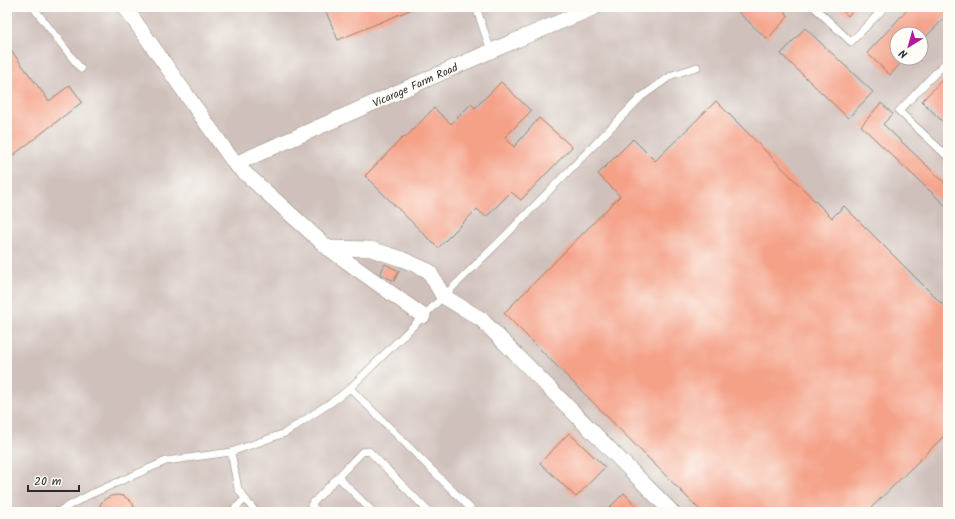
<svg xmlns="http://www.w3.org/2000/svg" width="955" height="519" font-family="Kalam,sans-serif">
  <rect width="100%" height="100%" fill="#fdfcf7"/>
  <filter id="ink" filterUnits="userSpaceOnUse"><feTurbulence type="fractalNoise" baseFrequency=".025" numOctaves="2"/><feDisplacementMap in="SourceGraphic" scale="8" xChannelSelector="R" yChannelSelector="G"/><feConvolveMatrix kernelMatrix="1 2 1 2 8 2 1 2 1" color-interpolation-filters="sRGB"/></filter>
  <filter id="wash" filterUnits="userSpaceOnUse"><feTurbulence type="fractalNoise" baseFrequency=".012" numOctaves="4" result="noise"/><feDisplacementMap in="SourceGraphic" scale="16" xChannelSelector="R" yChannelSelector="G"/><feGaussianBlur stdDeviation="0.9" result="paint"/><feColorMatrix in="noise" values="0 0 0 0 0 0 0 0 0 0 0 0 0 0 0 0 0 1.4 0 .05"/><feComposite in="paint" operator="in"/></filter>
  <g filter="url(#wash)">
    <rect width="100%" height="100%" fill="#ebe2c0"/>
    <!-- industrial -->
    <path fill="#cfc0bb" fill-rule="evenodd" d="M7,7H948V512H7ZM897,34H921V58H897Z"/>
    <g id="blocks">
      <!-- building -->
      <g fill="#f5a188">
        <path d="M324,7H417L338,40Z"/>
        <path d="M733,7H780L789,16L767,39Z"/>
        <path d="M838,7H856L848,16Z"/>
        <path d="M910,7H948V14L921,42V34H897V58H906L890,75L867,53Z"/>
        <path d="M805,28L873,92L848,118L781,54Z"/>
        <path d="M7,45L49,101L70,85L82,102L7,160Z"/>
        <path d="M944,78L948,82V127L922,101Z"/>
        <path d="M501,82L531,111L505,137L514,147L539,118L572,147L521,200L511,192L486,217L477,209L438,248L365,176L404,136L405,138L434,108L451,124L471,104L475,108Z"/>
        <path d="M716,101L832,218L844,206L948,310V432L867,512H702L504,313L620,196L598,174L633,139L655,161Z"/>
        <path d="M881,103L893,114L883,124L948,186V208L861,126Z"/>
        <path d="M385,264L399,271L394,281L380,274Z"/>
        <path d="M569,433L605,467L576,497L540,463Z"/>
        <path d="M624,493L642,512H605Z"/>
        <path d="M117,495L123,496L128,499L133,504L135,512H98L101,503L105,499L111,496Z"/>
      </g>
    </g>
  </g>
  <g filter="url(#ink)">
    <use href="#blocks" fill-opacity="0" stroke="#8b8676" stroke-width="1"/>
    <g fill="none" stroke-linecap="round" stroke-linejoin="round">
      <!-- service casing -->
      <g stroke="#8b8676" stroke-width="8">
        <g id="service">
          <path d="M33,7L81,69"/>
          <path d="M476,7L491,51"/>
          <path d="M814,7L851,42L885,7"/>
          <path d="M948,60L899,111L948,157"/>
          <path d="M350,388L474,512"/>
          <path d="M338,477L373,512"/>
          <path d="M57,512L89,495L166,461L231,452"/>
          <path d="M231,512L245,499"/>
          <path d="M256,512L249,504L238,489L231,452L285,433L339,397L350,388L505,236L641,97L672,75L697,67"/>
          <path d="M318,512L311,505L362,452L369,451L429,512"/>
        </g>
      </g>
      <!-- minor casing -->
      <g stroke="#8b8676" stroke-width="16">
        <g id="minor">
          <path d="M125,7L235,164L328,248L423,316"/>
          <path d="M235,164L491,51L595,7"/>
          <path d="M328,248L371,249L402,259L429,271L443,296L481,319L672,512"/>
        </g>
      </g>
      <!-- service -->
      <use href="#service" stroke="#fff" stroke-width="7"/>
      <!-- minor -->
      <use href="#minor" stroke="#fff" stroke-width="15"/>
    </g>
  </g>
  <g text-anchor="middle" stroke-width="3.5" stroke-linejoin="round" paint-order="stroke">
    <!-- street labels -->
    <g font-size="11" fill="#2b2b2b" stroke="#fdfcf7">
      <text transform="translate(415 85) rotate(-24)" y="4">Vicarage Farm Road</text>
    </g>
  </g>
  <!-- margin -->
  <rect width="955" height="519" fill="none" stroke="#fdfcf7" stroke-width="24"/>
  <!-- north arrow -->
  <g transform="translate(909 46) rotate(217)"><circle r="19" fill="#fdfcf7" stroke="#a9a8a5"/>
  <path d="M0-3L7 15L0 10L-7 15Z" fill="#b5179e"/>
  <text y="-6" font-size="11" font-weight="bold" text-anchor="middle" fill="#2b2b2b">N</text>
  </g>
  <!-- scale -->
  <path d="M28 485v6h51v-6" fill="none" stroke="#2b2b2b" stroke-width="2"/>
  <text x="34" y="485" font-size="12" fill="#2b2b2b" stroke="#fdfcf7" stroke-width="3" paint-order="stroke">20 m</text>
</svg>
